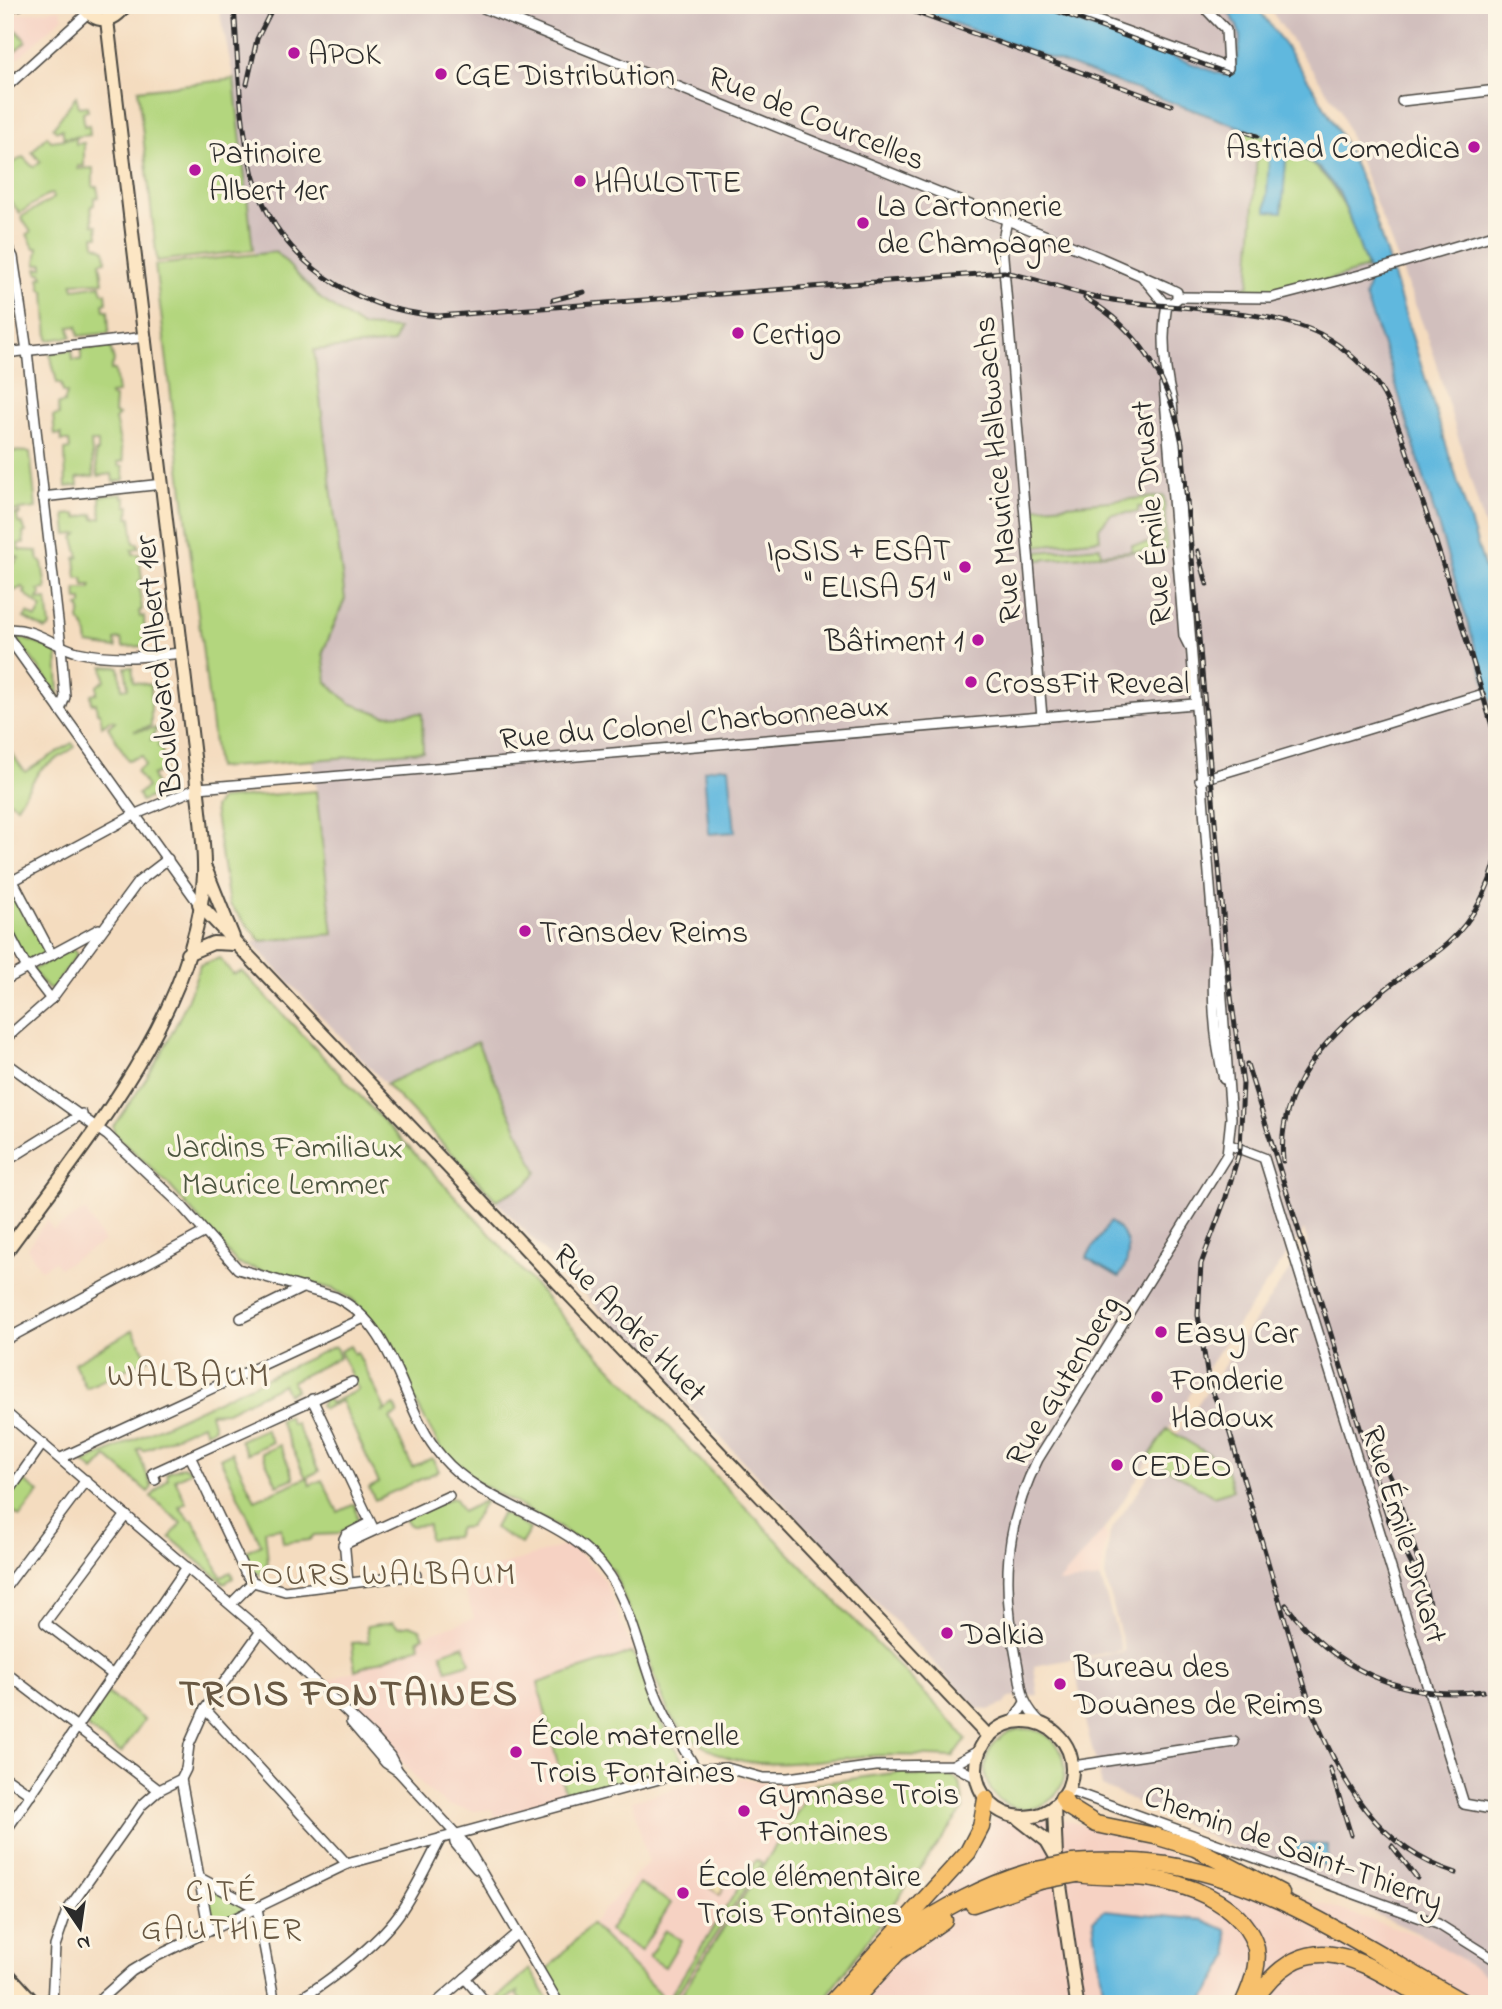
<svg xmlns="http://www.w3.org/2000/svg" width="1502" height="2009" font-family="'Indie Flower',sans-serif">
  <rect width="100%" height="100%" fill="#fcf5e5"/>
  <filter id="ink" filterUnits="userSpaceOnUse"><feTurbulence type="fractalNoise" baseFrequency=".0143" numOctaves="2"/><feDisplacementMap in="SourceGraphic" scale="14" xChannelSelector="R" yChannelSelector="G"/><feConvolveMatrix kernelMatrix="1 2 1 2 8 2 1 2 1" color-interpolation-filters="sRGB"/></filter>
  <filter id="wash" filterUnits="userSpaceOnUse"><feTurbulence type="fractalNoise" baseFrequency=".00686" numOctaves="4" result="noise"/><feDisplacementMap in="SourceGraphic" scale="28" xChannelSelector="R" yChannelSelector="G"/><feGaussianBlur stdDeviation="1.57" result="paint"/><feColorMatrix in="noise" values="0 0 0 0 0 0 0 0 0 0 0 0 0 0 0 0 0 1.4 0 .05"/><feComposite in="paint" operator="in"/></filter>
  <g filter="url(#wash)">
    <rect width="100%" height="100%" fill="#f4dcbf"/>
    <!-- built -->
    <g fill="#f6d2c3">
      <path d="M60,9L63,17L5,70V16Z"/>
      <path d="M85,1210L104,1242L59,1268L54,1261L41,1270L27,1248L47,1220L53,1230Z"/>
      <path d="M1102,1527L1107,1536L1101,1579L1022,1587Z"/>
      <path d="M570,1544L604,1579L633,1652L538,1683L566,1797L495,1817L492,1809L474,1811L448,1805L427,1790L329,1680L420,1646L418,1638L474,1618L464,1589L472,1575Z"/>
      <path d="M720,1775L796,1787L815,1784L675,2004H670L591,1924L648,1862L632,1801Z"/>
      <path d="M1036,1810L1430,1939L1497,1983V2004H861L995,1817Z"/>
    </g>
    <!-- industrial -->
    <g fill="#d1bfbd">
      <path d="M218,5H1239L1360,205L1497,654V1983L1430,1939L1102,1786L1086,1725L1074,1661L1125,1651L1105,1576L1110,1532L1308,1243L1304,1230L1201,1377L1108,1525L1058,1583L1101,1579L1122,1650L1034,1666L1038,1695L1010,1697L1005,1704L988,1710L978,1709L251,942L333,933L234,79Z"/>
      <path d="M1267,5H1497V568L1430,343L1340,110Z"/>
    </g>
    <!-- green -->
    <g fill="#b3d67e" stroke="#6f8054" stroke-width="2">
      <path d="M5,18L26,41L5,60Z"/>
      <path d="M234,79L253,250L157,261L138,90Z"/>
      <path d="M76,96L79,107L87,106L88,111L83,112L84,126L89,125L90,135L64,138L62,129L57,131L53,128Z"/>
      <path d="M1246,130L1270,138L1282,211L1287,148C1341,176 1348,215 1367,268L1328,280L1273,290L1235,292L1249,285L1257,152L1242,145Z"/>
      <path d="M47,136L51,141L76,138V144L84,143V166H78V169L93,168V187H97L99,197L94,198V205L91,206L93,225H97L98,236H94L95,245L105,250L106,261L100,262L103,282L72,283L74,289L101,285L102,293H106L107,303L103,304L104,310H108L109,333L79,336L77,326L69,327L71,337L48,340L45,292L41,289L39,278L43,277L42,273H38L37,268H43V264H36L38,248H34L27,234L31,232L21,217L54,198L52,194L47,195L20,213L5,195V168L23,157L33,167L41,162L32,152Z"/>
      <path d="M276,252L321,299L362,327L398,329L394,343L314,350L345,599L323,652L327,682L349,703L384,715L422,713L423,751L217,768L155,265Z"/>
      <path d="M110,346L114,361L111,370H115L118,393L110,394L111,397H115L114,413L119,415L115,419L124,461L118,462L119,466H123L124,480L113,482L112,474L98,476L95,452H98V442H91L94,476L77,478L78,486L66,487L65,450L70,449L69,441H61V434L55,435L53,416L59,415L58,404L64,403L67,393L63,392L61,383H57L50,353L72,350L73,360H81V349Z"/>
      <path d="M5,449L6,451L30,452L36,508L5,512Z"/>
      <path d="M122,494L123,498H126V506H130L128,517H131L134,543H138L139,548L132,549L133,554H139L142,580L139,581L142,610L139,611L140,617L144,616L145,646L123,647L121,639L115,640L116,648L88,644L86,630L79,620L81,610L78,606L82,605V600H77L76,589H91V585H84L83,578H77L75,558L79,557L74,538L78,534L67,535L65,515L76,514L77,518L93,514L94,519L101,518L100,496Z"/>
      <path d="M1164,496L1167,549L1038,560L1037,552L1100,547L1101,554L1132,551V545L1163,542L1160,506L1138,507V512L1111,514L1099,528L1100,539L1037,546L1033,508Z"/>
      <path d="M21,513L17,516L18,523H22L26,532L23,533L24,543L18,544L19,550L37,551L39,561L42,562L46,589L38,590L41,594L37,600L47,599L50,627L46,630L24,618L28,613L36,618L42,608L24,593L26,590L22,587L14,591L5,584V574L19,558L16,556L5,568V516Z"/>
      <path d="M15,636L57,650L59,696Z"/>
      <path d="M103,666L119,667L122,689L128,688L125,667H132L134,682L151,685V726L134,731L157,728L151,740H161L158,746L162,749L164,770L152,775L159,794L141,801L138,794L147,787L136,771L145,765L142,756L128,760L108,727L115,721L110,720L102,726L100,713H97L96,703L92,704L91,694L97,693V686L105,680Z"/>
      <path d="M72,743L75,747L40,770L17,806L5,798V744L25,772Z"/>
      <path d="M316,791L333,934L261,941L229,904L214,808L220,799Z"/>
      <path d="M11,887L46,953L30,962L26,961L5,922V889Z"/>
      <path d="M72,948L77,954L53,988L48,989L32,970Z"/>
      <path d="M220,958L233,975L242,971L484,1227L568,1323L955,1725L966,1739L953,1757C925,1756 895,1754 867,1756C795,1761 718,1784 669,1713L613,1570L564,1530L477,1482L442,1451L373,1322L352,1299L333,1289L238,1264L168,1184L114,1133L113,1126C151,1076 181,1025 200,965Z"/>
      <path d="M477,1042L537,1172L526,1185L496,1200L386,1084Z"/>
      <path d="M133,1330L148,1359L86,1388L74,1363Z"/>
      <path d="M335,1346L340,1357L292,1381L296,1390L288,1394L283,1384L227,1412L210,1413L214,1428L206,1432L202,1424L143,1451L141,1448L137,1450L152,1487L148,1492L107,1457L94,1471L84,1463Z"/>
      <path d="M350,1346L354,1354L357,1352L385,1409L382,1413L394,1405L398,1414L390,1418L412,1467L432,1458L439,1471L375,1500L369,1488L379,1483L341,1401L323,1409L320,1406L325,1397L331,1403L358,1390L340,1351Z"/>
      <path d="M288,1416L291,1424L295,1422L319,1471L307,1477L310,1485L322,1480L338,1512L355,1504L358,1521L338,1534L314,1535L309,1540L283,1543L281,1528L265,1530L268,1561L262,1575L253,1572L242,1553L261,1544L220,1458L232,1452L255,1500L306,1478L279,1420Z"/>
      <path d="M265,1429L272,1442L247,1454L240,1440Z"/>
      <path d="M1167,1429L1225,1464L1233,1490L1213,1496L1149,1457Z"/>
      <path d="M280,1445L294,1478L277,1485L262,1453Z"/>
      <path d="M183,1466L192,1471L175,1479L186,1503L179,1507L190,1520H193L221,1576L231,1572L233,1578L224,1583L170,1537L181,1523L151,1497L168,1478L166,1473Z"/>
      <path d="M21,1479L39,1492L20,1517L5,1506V1501Z"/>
      <path d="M451,1498L455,1499L462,1512L486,1500L469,1527L459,1528L455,1537L429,1539L428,1525L411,1526L404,1519Z"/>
      <path d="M502,1513L530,1529L521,1544L494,1528Z"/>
      <path d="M393,1622L398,1627L410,1625L420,1629L424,1636L418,1639L420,1646L355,1670L352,1643L369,1642L367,1626Z"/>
      <path d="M464,1645L470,1663L447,1670L441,1653Z"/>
      <path d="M633,1652L659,1718L683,1762L680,1766L566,1797L538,1683Z"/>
      <path d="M107,1693L144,1720L121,1753L88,1728L87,1723Z"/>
      <circle cx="1025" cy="1769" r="40"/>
      <path d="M908,1771V1776H951L960,1782L964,1808L821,2004H675L815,1784Z"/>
      <path d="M756,1860L762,1863L676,1995L672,1993Z"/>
      <path d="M639,1883L671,1903L641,1951L609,1931Z"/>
      <path d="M205,1886L250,1908L213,1925Z"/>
      <path d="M591,1924L670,2004H567L546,1971Z"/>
      <path d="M665,1930L681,1940L665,1967L649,1957Z"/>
      <path d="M530,1969L551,2004H524L517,1996L518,1992L502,2002L498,1997Z"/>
    </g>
    <!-- sand -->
    <path fill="#eeda9e" stroke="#8c8264" stroke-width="2" d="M730,1871L731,1874L720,1895L707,1886L703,1878Z"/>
    <!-- water -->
    <g fill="#61b8de" stroke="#467284" stroke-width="2">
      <path d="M904,5H1030L1226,76L1232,73C1243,42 1245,31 1223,5L1256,6C1305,71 1339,123 1369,199L1497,607V720L1389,362L1365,297L1370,276L1347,211L1339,192L1320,169L1287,148L1282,212L1266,211L1270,138Z"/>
      <path d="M721,767H729L735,832L709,834L704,770Z"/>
      <path d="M1110,1222C1131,1235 1133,1258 1119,1277L1086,1258Z"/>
      <path d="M1297,1844L1328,1845L1327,1867L1294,1854Z"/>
      <path d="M1105,1910L1203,1920L1226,1930L1229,1956L1202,2004H1105L1093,1920Z"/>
    </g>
  </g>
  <g filter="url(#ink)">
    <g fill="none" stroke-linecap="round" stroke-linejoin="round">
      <!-- street casing -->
      <g stroke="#494641" stroke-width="12">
        <g id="street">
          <path d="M476,5L1101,258L1167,287L1177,292V299L1172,303H1164L1140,274"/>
          <path d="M1053,5L1228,68L1226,30L1202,5"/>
          <path d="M5,7L20,5"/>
          <path d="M5,88L88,13"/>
          <path d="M1402,101L1497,90"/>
          <path d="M1007,220L1002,245L1042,717"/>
          <path d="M5,242L13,257L27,351L61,647L65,697L60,710"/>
          <path d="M1178,297L1271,298L1360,275L1497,234"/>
          <path d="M1167,304C1161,337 1164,368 1172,401L1215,950C1211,991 1214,1039 1224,1079"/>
          <path d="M5,353L146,337"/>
          <path d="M1164,386L1184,636L1189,646"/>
          <path d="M42,497L163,484"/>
          <path d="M5,630C30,625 54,646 77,652C113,660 145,657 181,653"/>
          <path d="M5,633L199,904"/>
          <path d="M1200,780L1480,695"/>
          <path d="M13,881L52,955"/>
          <path d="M5,885L136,814L198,788L1194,704"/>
          <path d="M5,926L27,968L51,999"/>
          <path d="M5,980L99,929"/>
          <path d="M5,1039L53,997L138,882L168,859"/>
          <path d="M5,1062L107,1135L179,1203L238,1269L335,1297C399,1327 400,1409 442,1457C487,1510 570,1516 610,1576C630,1606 641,1655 654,1690C665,1718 680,1743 696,1769"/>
          <path d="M1230,1145L1264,1158L1464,1804L1497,1810"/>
          <path d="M5,1162L82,1114"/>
          <path d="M241,1318L304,1287"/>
          <path d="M5,1340L205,1232"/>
          <path d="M312,1399L374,1530"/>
          <path d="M5,1412L261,1631L374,1738L390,1756L398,1771"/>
          <path d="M190,1456L245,1572L253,1582"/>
          <path d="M61,1458L364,1318"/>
          <path d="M155,1480L153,1473L352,1382"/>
          <path d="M5,1497L43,1443"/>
          <path d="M343,1545L449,1496"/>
          <path d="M348,1583L344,1539L346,1535L369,1523"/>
          <path d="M5,1588L86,1480"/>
          <path d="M231,1604L253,1582L285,1591L416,1575"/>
          <path d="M5,1672L159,1790"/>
          <path d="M113,1675L45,1623L126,1515"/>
          <path d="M205,1709L347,1864"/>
          <path d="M351,1722L386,1763L398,1771L465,1844L559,2004"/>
          <path d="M1013,1722L1024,1704"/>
          <path d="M1042,1724C1019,1701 1023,1692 1017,1662C1002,1587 1003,1529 1038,1459L1227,1155L1231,1118L1219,959L1215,950"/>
          <path d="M953,1765L977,1778"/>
          <path d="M1073,1766L1234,1742"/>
          <path d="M5,1777L31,1795"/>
          <path d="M181,1779L209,1931"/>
          <path d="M1068,1790L1438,1924L1497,1961"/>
          <path d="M5,1832L187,1567"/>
          <path d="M454,1834L455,1843L477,1869"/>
          <path d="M200,1878L257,1908"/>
          <path d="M257,1908L275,2004"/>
          <path d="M465,1978L487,2004"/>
          <path d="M52,2004L55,1946L67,1911L142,1805L159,1790L181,1779L186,1769L189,1745L205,1709L261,1631"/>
          <path d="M95,2004L132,1971L155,1957L347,1864L696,1769L727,1768L763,1778H788L876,1766L953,1765L980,1750"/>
          <path d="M290,2004C322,1988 378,1944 399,1914C415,1891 428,1863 441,1838"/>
          <path d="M435,2004L516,1934"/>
        </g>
      </g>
      <!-- secondary casing -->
      <g stroke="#494641" stroke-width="16">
        <g id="secondary">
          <path d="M83,5C93,24 115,24 125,5"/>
          <path d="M206,870L233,937"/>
          <path d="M199,904L989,1737"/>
          <path d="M187,954L213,943L235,944"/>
          <path d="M5,1253C82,1147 198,1011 204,875C205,842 199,808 196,774L107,20"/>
          <circle cx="1024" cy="1769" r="48"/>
          <path d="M1054,1807L1056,1857L1077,2004"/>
          <path d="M1019,1819L1047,1841L1055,1855"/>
          <path d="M5,1971L35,2004"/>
        </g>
      </g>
      <!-- highway casing -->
      <g stroke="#494641" stroke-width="19">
        <g id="highway">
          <path d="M1063,1798L1067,1806L1096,1824L1155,1836L1195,1848L1281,1893"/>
          <path d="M1072,1863C1108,1861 1143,1860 1178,1867C1278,1885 1378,1955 1466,2004"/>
          <path d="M1077,1874C1100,1878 1124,1875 1147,1878C1186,1883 1238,1902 1254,1942C1262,1961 1251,1987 1243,2004"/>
          <path d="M973,1904L1040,1881"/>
          <path d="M899,1938C943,1908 984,1885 1036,1870"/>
          <path d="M1253,2002C1311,1914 1366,1967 1436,2004"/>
          <path d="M830,2004L968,1852L981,1827L986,1799"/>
          <path d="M850,2004L897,1953L944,1920"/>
        </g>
      </g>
      <!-- street -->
      <use href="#street" stroke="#fff" stroke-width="9"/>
      <!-- secondary -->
      <use href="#secondary" stroke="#fce6c4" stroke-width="12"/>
      <!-- highway -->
      <use href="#highway" stroke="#f7c06c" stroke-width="16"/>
      <!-- rail casing -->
      <g stroke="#2b2b2b" stroke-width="5">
        <g id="rail">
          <path d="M234,5C238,61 239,120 253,175C277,261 354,310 439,316L1004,272C1037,278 1068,292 1101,298C1164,310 1265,306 1320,334C1345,347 1370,370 1384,395C1401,427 1411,465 1422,500C1449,580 1473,661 1497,743"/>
          <path d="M895,5L1171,105"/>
          <path d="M1040,5L1227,73"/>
          <path d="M247,84L257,39L274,5"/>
          <path d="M1246,132L1257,136"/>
          <path d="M1085,298C1141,330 1170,381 1182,443L1229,982L1243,1084L1240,1149L1226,1197L1201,1264L1198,1315L1209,1384L1228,1427L1312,1711C1342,1783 1377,1848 1456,1873"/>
          <path d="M553,300L584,292"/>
          <path d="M1198,551L1207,584"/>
          <path d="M1247,1064L1389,1521L1425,1590"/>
          <path d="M1283,1161C1275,1076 1344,1021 1405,974C1419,963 1435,955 1448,943C1473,920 1490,888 1497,856"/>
          <path d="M1370,1436L1393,1482L1421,1569L1433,1622"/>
          <path d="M1286,1605C1332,1668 1404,1702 1483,1691"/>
          <path d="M1330,1768L1351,1835"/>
          <path d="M1392,1846L1417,1878"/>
        </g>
      </g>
      <!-- rail -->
      <use href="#rail" stroke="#fcf5e5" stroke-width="2.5" stroke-dasharray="8" stroke-linecap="butt"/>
      <!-- highway-bridge casing -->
      <g stroke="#494641" stroke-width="19" stroke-linecap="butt">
        <g id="highway-bridge">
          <path d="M1036,1870L1072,1863"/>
          <path d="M1040,1881L1077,1874"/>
        </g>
      </g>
      <!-- highway-bridge -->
      <use href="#highway-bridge" stroke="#f7c06c" stroke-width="16"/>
    </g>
  </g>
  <!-- markers -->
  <g fill="#b5179e" stroke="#fcf5e5" stroke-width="2.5">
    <circle cx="294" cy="53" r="7"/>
    <circle cx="441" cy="74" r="7"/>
    <circle cx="1474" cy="147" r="7"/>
    <circle cx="195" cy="170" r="7"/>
    <circle cx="580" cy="181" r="7"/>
    <circle cx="863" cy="223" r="7"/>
    <circle cx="738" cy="333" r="7"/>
    <circle cx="965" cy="567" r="7"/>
    <circle cx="978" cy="640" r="7"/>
    <circle cx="971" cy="682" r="7"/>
    <circle cx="525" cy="931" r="7"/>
    <circle cx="1161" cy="1332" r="7"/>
    <circle cx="1157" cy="1397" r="7"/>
    <circle cx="1117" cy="1465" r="7"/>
    <circle cx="947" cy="1633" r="7"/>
    <circle cx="1060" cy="1684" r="7"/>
    <circle cx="516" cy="1752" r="7"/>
    <circle cx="744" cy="1811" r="7"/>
    <circle cx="683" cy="1893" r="7"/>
  </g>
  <g text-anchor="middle" stroke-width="7" stroke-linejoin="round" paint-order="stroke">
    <!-- poi labels -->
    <g font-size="32" fill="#2b2b2b" stroke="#fcf5e5" text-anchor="start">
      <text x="308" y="64">APOK</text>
      <text x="455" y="85">CGE Distribution</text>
      <text x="1460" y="158" text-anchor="end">Astriad Comedica</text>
      <text x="209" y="163">Patinoire<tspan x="209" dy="37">Albert 1er</tspan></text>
      <text x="594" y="192">HAULOTTE</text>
      <text x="877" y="216">La Cartonnerie<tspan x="877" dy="37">de Champagne</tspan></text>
      <text x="752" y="344">Certigo</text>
      <text x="951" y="560" text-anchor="end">IpSIS + ESAT<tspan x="951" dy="37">" ELISA 51 "</tspan></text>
      <text x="964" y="651" text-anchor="end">Bâtiment 1</text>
      <text x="985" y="693">CrossFit Reveal</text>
      <text x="539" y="942">Transdev Reims</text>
      <text x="1175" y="1343">Easy Car</text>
      <text x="1171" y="1390">Fonderie<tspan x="1171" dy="37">Hadoux</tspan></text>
      <text x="1131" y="1476">CEDEO</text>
      <text x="961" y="1644">Dalkia</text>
      <text x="1074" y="1677">Bureau des<tspan x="1074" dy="37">Douanes de Reims</tspan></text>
      <text x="530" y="1745">École maternelle<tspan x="530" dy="37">Trois Fontaines</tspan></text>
      <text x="758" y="1804">Gymnase Trois<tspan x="758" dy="37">Fontaines</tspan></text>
      <text x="697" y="1886">École élémentaire<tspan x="697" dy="37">Trois Fontaines</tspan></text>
    </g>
    <!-- street labels -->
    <g font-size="32" fill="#2b2b2b" stroke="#fcf5e5">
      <text transform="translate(817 117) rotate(22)" y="11">Rue de Courcelles</text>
      <text transform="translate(996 470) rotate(-95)" y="11">Rue Maurice Halbwachs</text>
      <text transform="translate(1150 513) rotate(-95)" y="11">Rue Émile Druart</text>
      <text transform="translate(157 665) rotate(-96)" y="11">Boulevard Albert 1er</text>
      <text transform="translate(694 721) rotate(-5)" y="11">Rue du Colonel Charbonneaux</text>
      <text transform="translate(631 1322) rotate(46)" y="11">Rue André Huet</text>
      <text transform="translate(1062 1380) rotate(-59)" y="11">Rue Gutenberg</text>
      <text transform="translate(1406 1534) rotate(73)" y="11">Rue Émile Druart</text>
      <text transform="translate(1294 1847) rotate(20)" y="11">Chemin de Saint-Thierry</text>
    </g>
    <!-- park labels -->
    <g font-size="32" fill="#4d5640" stroke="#fcf5e5">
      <text x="285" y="1157">Jardins Familiaux<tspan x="285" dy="37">Maurice Lemmer</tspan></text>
    </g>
    <!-- neighbourhood labels -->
    <g font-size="33" letter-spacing="2" fill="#685842" stroke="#fcf5e5">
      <text x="379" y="1584">TOURS WALBAUM</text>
      <text x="222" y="1901">CITÉ<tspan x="222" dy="38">GAUTHIER</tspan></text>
    </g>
    <!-- quarter labels -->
    <g font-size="35" letter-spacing="2" fill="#685842" stroke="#fcf5e5">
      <text x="189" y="1386">WALBAUM</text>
    </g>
    <!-- district labels -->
    <g font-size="38" font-weight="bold" letter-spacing="2" fill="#685842" stroke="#fcf5e5">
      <text x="349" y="1705">TROIS FONTAINES</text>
    </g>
  </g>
  <!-- margin -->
  <rect width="1502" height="2009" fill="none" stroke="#fcf5e5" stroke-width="28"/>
  <!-- north arrow -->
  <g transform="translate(80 1928) rotate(167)" stroke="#fcf5e5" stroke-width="5" paint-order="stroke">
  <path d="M0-5L12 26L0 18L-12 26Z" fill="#2b2b2b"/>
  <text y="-10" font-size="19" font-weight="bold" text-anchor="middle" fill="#2b2b2b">N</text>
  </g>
</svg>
